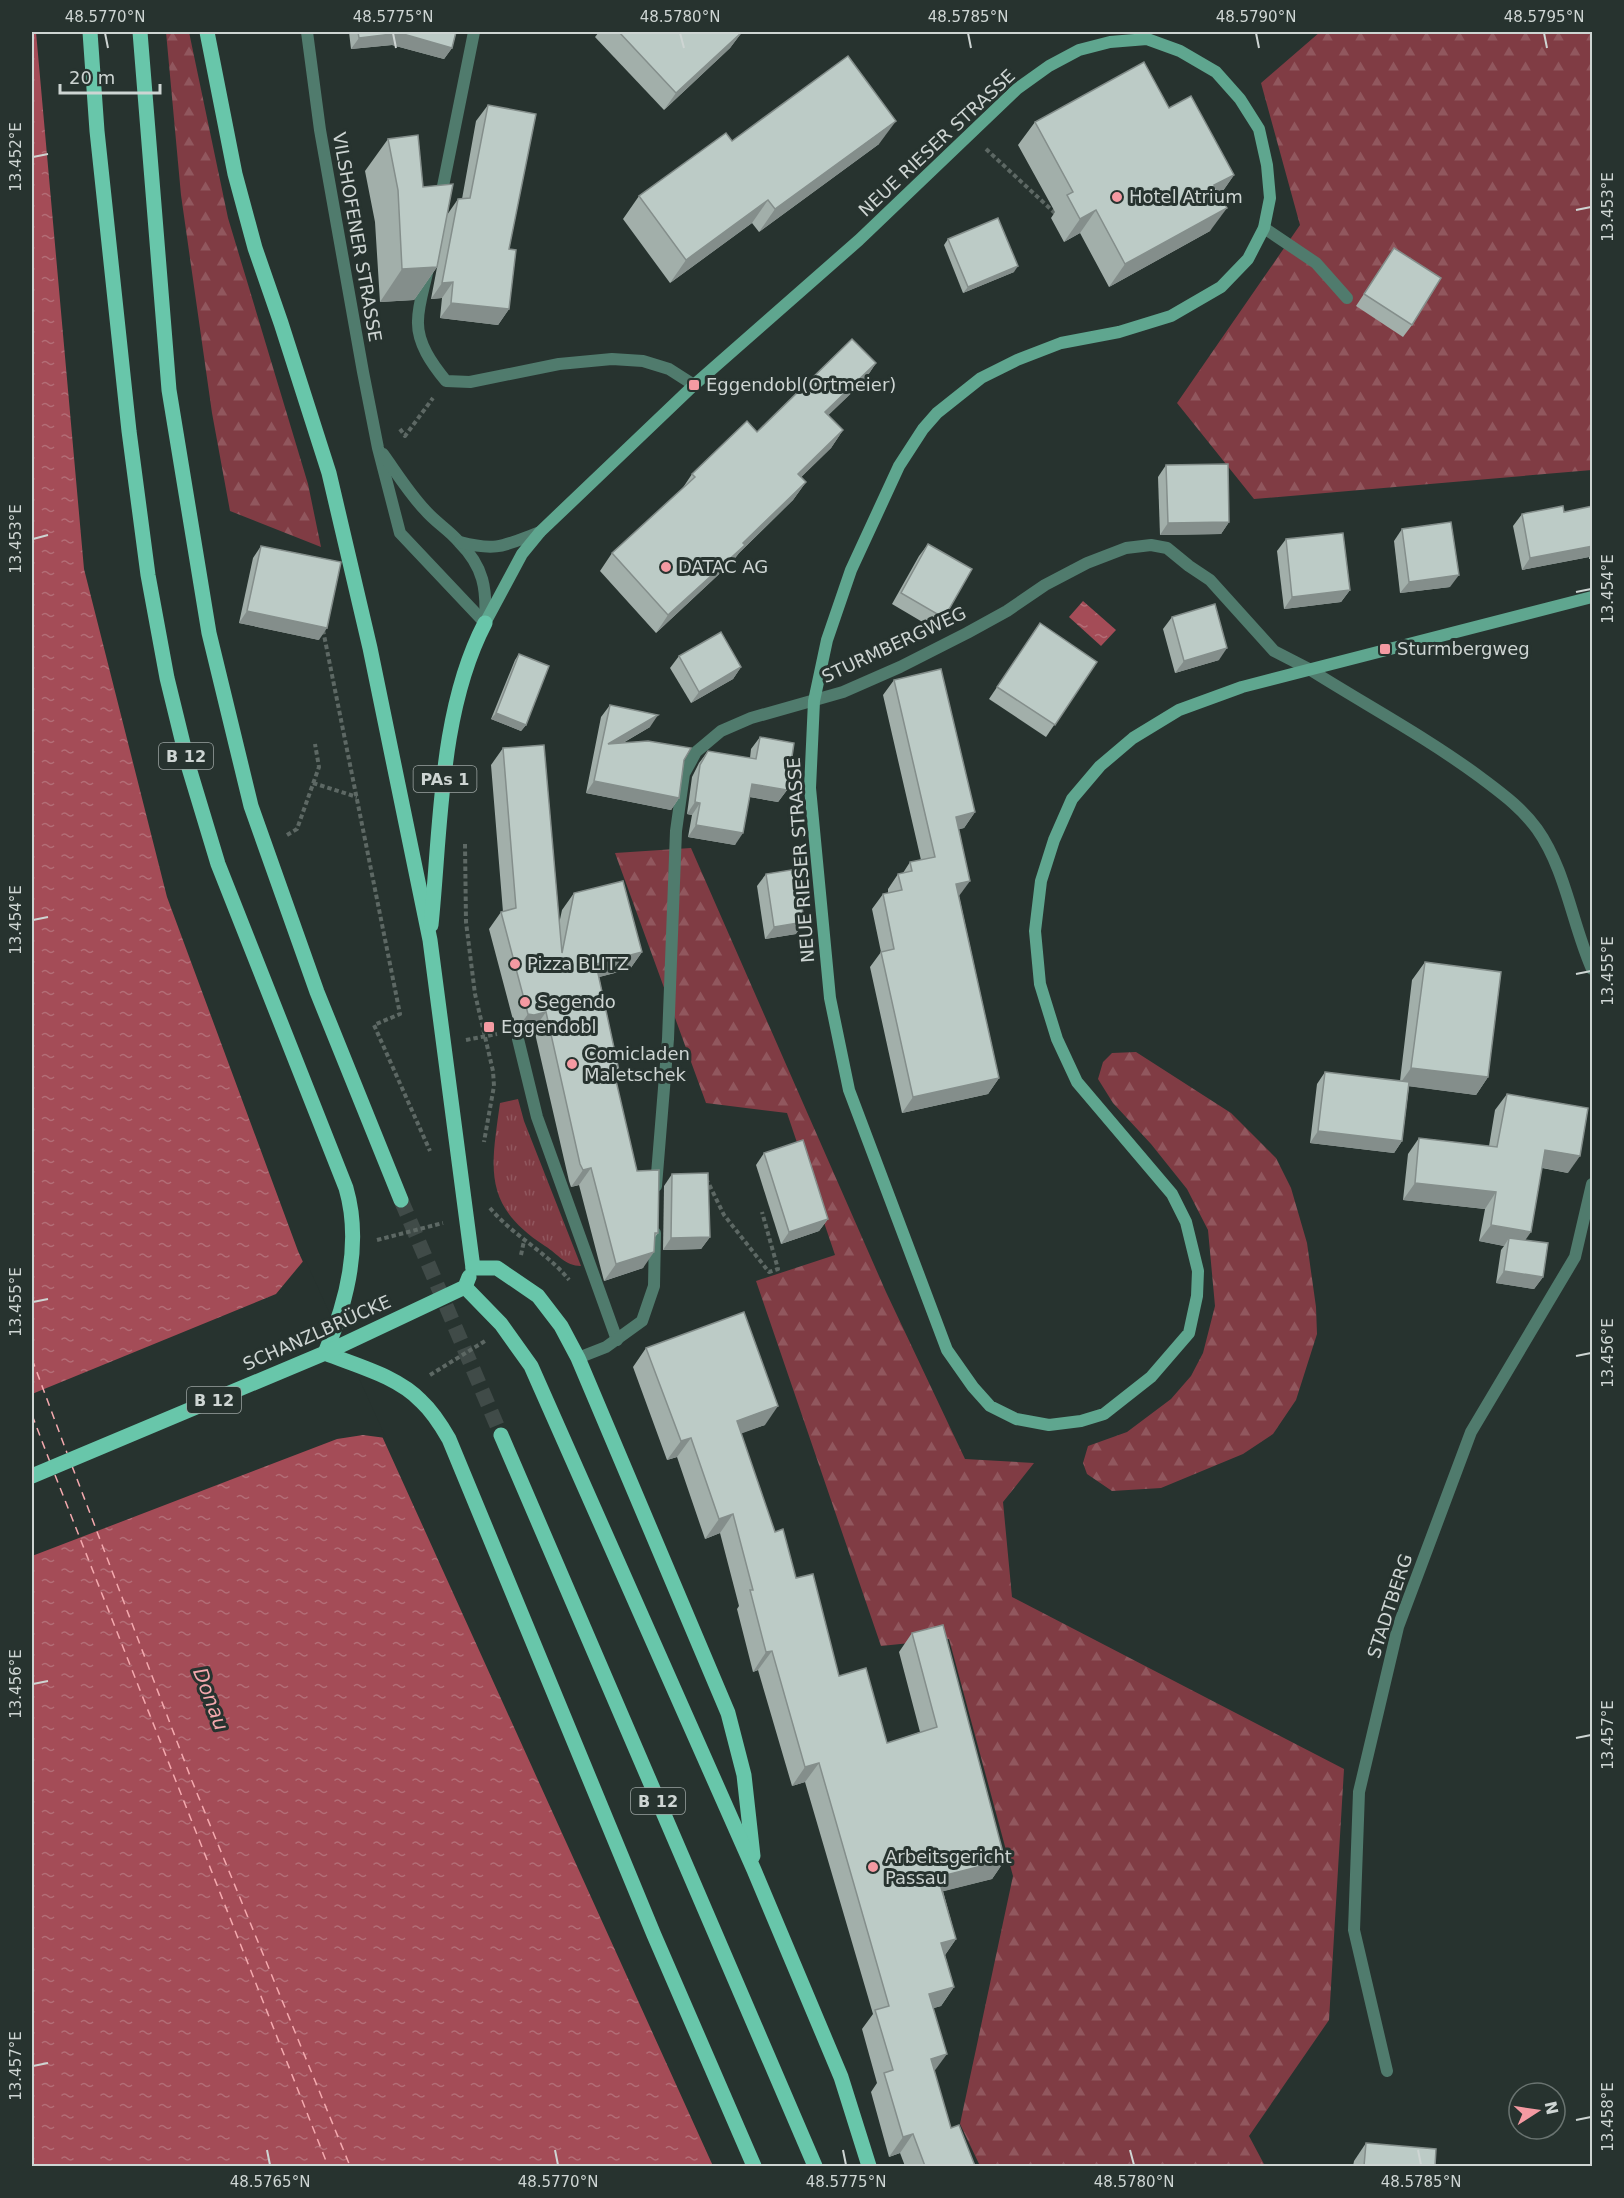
<svg xmlns="http://www.w3.org/2000/svg" width="1624" height="2198" font-family="'DejaVu Sans',sans-serif">
  <defs>
    <pattern id="grass-tufts" width="24" height="20" patternUnits="userSpaceOnUse" patternTransform="scale(1.5)"><rect width="24" height="20" fill="#803c44"/><path d="M3 7l-1-3M5 7V3M7 7l1-3M15 17l-1-3M17 17v-4M19 17l1-3" fill="none" stroke="#91575e"/></pattern>
    <pattern id="forest-firs" width="22" height="20" patternUnits="userSpaceOnUse" patternTransform="scale(1.5)"><rect width="22" height="20" fill="#803c44"/><path d="M5 1l3.5 6h-7zM16 11l3.5 6h-7z" fill="#91575e"/></pattern>
    <pattern id="water-ripples" width="26" height="14" patternUnits="userSpaceOnUse" patternTransform="scale(1.5)"><rect width="26" height="14" fill="#a44c57"/><path d="M2 4q2-2 4 0t4 0M15 11q2-2 4 0t4 0" fill="none" stroke="#b36d76"/></pattern>
  </defs>
  <rect width="100%" height="100%" fill="#27332f"/>
  <!-- grass -->
  <path fill="url(#grass-tufts)" d="M518,1099L524,1121L581,1266C565,1266 558,1254 545,1246C482,1205 491,1169 500,1103Z"/>
  <!-- forest -->
  <g fill="url(#forest-firs)">
    <path d="M166,32H189L228,218L308,484L321,547L230,511L212,413L181,195Z"/>
    <path d="M1320,32H1592V470L1254,499L1177,403L1300,225L1261,83Z"/>
    <path d="M691,848L886,1292L965,1459L1034,1463L1003,1502L1012,1597L1344,1769L1329,2020L1249,2136L1265,2166H980L960,2124L1013,1876L949,1639L881,1646L756,1281L835,1255L787,1113L706,1103L615,853Z"/>
    <path d="M1136,1052L1231,1113L1276,1158L1291,1188L1307,1243L1316,1307L1317,1334L1296,1400L1273,1434L1243,1454L1161,1488L1112,1491L1087,1474L1083,1463L1088,1446L1127,1432L1171,1399L1191,1376L1203,1353L1215,1306L1208,1230L1187,1189L1151,1144L1113,1103L1098,1079L1103,1062L1112,1053Z"/>
  </g>
  <!-- water -->
  <g fill="url(#water-ripples)">
    <path d="M32,32H36L84,569L167,897L298,1251L713,2166H32Z"/>
    <path d="M1083,601L1116,630L1101,646L1069,617Z"/>
  </g>
  <!-- pier -->
  <path fill="#27332f" d="M305,1259L386,1438L363,1435L337,1439L32,1556V1394L276,1294Z"/>
  <g fill="none" stroke-linecap="round" stroke-linejoin="round">
    <!-- ferry -->
    <g stroke="#f4a9ae" stroke-width="1.5" stroke-dasharray="8 6" stroke-linecap="butt">
      <path d="M32,1359L67,1453"/>
      <path d="M32,1415L50,1462"/>
      <path d="M72,1466L192,1781L350,2166"/>
      <path d="M55,1475L328,2166"/>
    </g>
    <!-- primary-tunnel -->
    <path stroke="#404b48" stroke-width="15" stroke-dasharray="15 8" stroke-linecap="butt" d="M401,1200L501,1435"/>
    <!-- path -->
    <g stroke="#5d6864" stroke-width="4" stroke-dasharray="4.5 3" stroke-linecap="butt">
      <path d="M986,149L1057,215"/>
      <path d="M400,429L405,436L433,398"/>
      <path d="M323,630L400,1014L374,1025L430,1151"/>
      <path d="M313,783L357,797"/>
      <path d="M287,835L297,829L319,767L315,744"/>
      <path d="M465,844L466,922L475,994L493,1071L494,1086L484,1142"/>
      <path d="M466,1040L497,1034"/>
      <path d="M704,1181L708,1182L724,1215L769,1272L778,1269L762,1212"/>
      <path d="M490,1208C513,1236 547,1252 569,1280"/>
      <path d="M377,1240L443,1223"/>
      <path d="M521,1255L524,1241"/>
      <path d="M430,1375L485,1341"/>
    </g>
    <!-- lane -->
    <g stroke="#507b6d" stroke-width="12">
      <path d="M1264,228L1316,263L1347,298"/>
      <path d="M518,1039L537,1117L617,1340"/>
      <path d="M656,1186L668,1039L676,831L684,774L696,752L721,731L751,718L843,692L900,667L967,633L1007,611L1045,585L1087,563L1126,548L1151,545L1167,548L1189,566L1210,580L1274,651L1309,669"/>
      <path d="M578,1358L606,1347L642,1321L654,1286L655,1233"/>
      <path d="M1387,2071L1354,1930L1359,1792L1398,1627L1471,1432L1575,1257L1592,1184"/>
    </g>
    <!-- street -->
    <g stroke="#507b6d" stroke-width="12">
      <path d="M307,32L320,130L363,372L378,448L400,533L485,623"/>
      <path d="M440,201L474,32"/>
      <path d="M428,268C425,285 418,304 418,321C417,343 432,364 446,381L470,382L559,364L612,359L643,361L669,369L694,385"/>
      <path d="M383,454C396,472 409,493 425,510C435,522 449,530 459,542C484,567 487,589 485,623"/>
      <path d="M460,542C498,552 505,545 540,532"/>
      <path d="M1309,669C1366,705 1426,737 1480,777C1501,793 1521,807 1537,829C1566,870 1572,924 1592,969"/>
    </g>
    <!-- secondary -->
    <path stroke="#5fa68f" stroke-width="12" d="M485,623L522,554L540,532L694,385L859,240L1017,89L1049,66L1079,50L1110,42L1147,39L1180,51L1216,72L1240,99L1259,129L1267,165L1270,198L1264,228L1248,259L1221,287L1171,316L1119,332L1061,343L1017,360L981,378L937,413L923,429L899,466L851,570L827,640L814,701L810,788L830,998L849,1090L947,1350L973,1387L990,1406L1016,1419L1049,1425L1081,1421L1104,1414L1151,1377L1189,1333L1197,1296L1198,1271L1186,1222L1172,1194L1077,1082L1057,1039L1040,984L1035,931L1041,881L1054,840L1072,799L1100,766L1133,738L1179,710L1242,687L1592,597"/>
    <!-- primary -->
    <g stroke="#68c6aa" stroke-width="15">
      <path d="M90,32L97,131L129,431L148,575L167,678L189,768L218,864L346,1188C362,1243 347,1302 325,1353"/>
      <path d="M140,32L169,390L209,633L251,806L317,992L401,1200"/>
      <path d="M207,32L235,174L255,248L281,323L329,473L370,648L430,940L473,1268"/>
      <path d="M431,925C441,828 439,711 485,623"/>
      <path d="M473,1268H497L538,1296L561,1326L578,1358L728,1713L744,1775L753,1856"/>
      <path d="M465,1287L501,1324L531,1366L754,1870L841,2077L869,2166"/>
      <path d="M325,1353C357,1366 397,1376 421,1401C433,1412 441,1425 449,1439L654,1935L754,2166"/>
      <path d="M501,1435L815,2166"/>
      <path d="M32,1476L325,1353L465,1287L469,1277"/>
    </g>
  </g>
  <!-- wall -->
  <g fill="#a2afaa">
    <path d="M349,32H456L452,48L444,59L392,45L351,49Z"/>
    <path d="M599,32H742L730,48L664,110L595,37Z"/>
    <path d="M488,105L509,249V309L498,325L440,318L442,298L431,299L447,215L458,199H462L476,121Z"/>
    <path d="M1169,108L1234,175L1220,195L1210,231L1109,287L1080,233L1064,242L1051,218L1055,212L1018,145L1035,122Z"/>
    <path d="M388,139L423,187L437,267L414,300L380,302L375,222L365,171Z"/>
    <path d="M732,141L879,144L759,232L752,223L670,283L623,219L639,196Z"/>
    <path d="M948,239L1014,272L963,293L944,245Z"/>
    <path d="M1394,248L1412,325L1403,337L1356,306Z"/>
    <path d="M876,363L864,381L828,415L843,430L831,448L801,477L806,482L793,500L739,553L732,562L656,633L600,571L612,553L680,492L692,474L757,432Z"/>
    <path d="M1166,465L1229,522L1221,534L1160,535L1158,477Z"/>
    <path d="M1593,506V559H1589V557L1522,570L1513,526L1522,514L1564,512Z"/>
    <path d="M1402,529L1450,587L1400,593L1394,541Z"/>
    <path d="M1286,539L1350,590L1341,602L1284,609L1277,551Z"/>
    <path d="M928,544L944,618L936,630L892,604L919,556Z"/>
    <path d="M261,546L319,640L239,623L253,558Z"/>
    <path d="M1172,617L1219,660L1175,673L1163,629Z"/>
    <path d="M1040,623L1097,662L1046,737L989,699Z"/>
    <path d="M519,654L526,725L521,731L491,719L515,660Z"/>
    <path d="M679,656L741,667L733,679L691,703L670,668Z"/>
    <path d="M894,680L975,812L964,828L959,829V896L999,1078L988,1094L902,1113L870,967L881,952L872,909L883,894L888,893V889L898,874L903,873L910,862L921,860L883,695Z"/>
    <path d="M610,705L650,727L623,743L684,760L679,798L671,810L586,793L601,717Z"/>
    <path d="M760,737L787,790L778,802L750,797L735,845L688,837L692,815L687,814L692,777L699,763L708,751L750,758L751,749Z"/>
    <path d="M503,748L559,924L562,910L574,893L642,952L630,969L599,977L619,1071L615,1077L637,1171L658,1233L655,1237L643,1268L604,1281L579,1185L571,1187L569,1181L534,1029L522,1032L516,1031L489,929L501,912H503L491,765Z"/>
    <path d="M766,874L804,922L796,934L765,939L757,886Z"/>
    <path d="M1425,962L1488,1077L1476,1095L1409,1086L1402,1141L1394,1153L1310,1143L1317,1084L1325,1072L1400,1081L1412,980Z"/>
    <path d="M1507,1094L1568,1173L1542,1168L1525,1240L1543,1277L1534,1289L1496,1283L1501,1250L1504,1246L1479,1241L1485,1209L1403,1200L1408,1154L1419,1138L1489,1146L1495,1110Z"/>
    <path d="M764,1153L828,1219L819,1231L781,1244L756,1165Z"/>
    <path d="M672,1174L710,1237L701,1249L663,1250L664,1186Z"/>
    <path d="M646,1348L765,1425L741,1433L775,1532L839,1676L887,1743L920,1732L899,1652L912,1633L1005,1860L992,1879L943,1891L956,1939L945,1955L954,1987L941,2006L933,2008L934,2072L951,2128L975,2166H905L900,2153L889,2157L871,2092L877,2083L862,2029L873,2014L805,1782L792,1786L758,1670L753,1672L737,1609L739,1606L720,1533L705,1539L677,1457L667,1460L633,1367Z"/>
    <path d="M1366,2143L1435,2166H1353L1354,2161Z"/>
  </g>
  <!-- shaded-wall -->
  <g fill="#848e8b">
    <path d="M742,32L730,48L664,110L676,93Z"/>
    <path d="M400,33L452,48L444,59L392,45L351,49L359,38Z"/>
    <path d="M896,121L879,144L759,232L775,209Z"/>
    <path d="M1234,175L1218,198L1214,185Z"/>
    <path d="M768,200L752,223L670,283L686,260Z"/>
    <path d="M1227,208L1210,231L1109,287L1125,264Z"/>
    <path d="M1096,210L1080,233L1064,242L1080,219Z"/>
    <path d="M1018,266L1014,272L963,293L968,287Z"/>
    <path d="M437,267L414,300L380,302L402,269Z"/>
    <path d="M453,282L442,298L431,299L442,283Z"/>
    <path d="M451,303L509,309L498,325L440,318Z"/>
    <path d="M876,363L864,381L813,430L825,412Z"/>
    <path d="M843,430L831,448L786,492L798,474Z"/>
    <path d="M806,482L793,500L739,553L732,562L656,633L668,615Z"/>
    <path d="M1229,522L1221,534L1160,535L1168,523Z"/>
    <path d="M1593,546V552L1589,557L1522,570L1530,558Z"/>
    <path d="M1459,575L1450,587L1400,593L1409,582Z"/>
    <path d="M1350,590L1341,602L1284,609L1292,597Z"/>
    <path d="M247,611L327,628L319,640L239,623Z"/>
    <path d="M1227,648L1219,660L1175,673L1184,661Z"/>
    <path d="M741,667L733,679L691,703L699,692Z"/>
    <path d="M496,713L526,725L521,731L491,719Z"/>
    <path d="M658,715L650,727L600,756L608,744Z"/>
    <path d="M594,781L679,798L671,810L586,793Z"/>
    <path d="M752,784L787,790L778,802L744,796Z"/>
    <path d="M695,802L700,803L692,815L687,814Z"/>
    <path d="M975,812L964,828L945,833L956,817Z"/>
    <path d="M696,825L743,833L735,845L688,837Z"/>
    <path d="M970,881L959,896L956,884Z"/>
    <path d="M804,922L796,934L765,939L774,927Z"/>
    <path d="M642,952L630,969L584,981L596,964Z"/>
    <path d="M546,1012L534,1029L522,1032L516,1031L528,1014Z"/>
    <path d="M1411,1068L1488,1077L1476,1095L1399,1085Z"/>
    <path d="M999,1078L988,1094L902,1113L913,1097Z"/>
    <path d="M1318,1131L1402,1141L1394,1153L1310,1143Z"/>
    <path d="M1545,1150L1580,1156L1568,1173L1534,1166Z"/>
    <path d="M591,1168L579,1185L571,1187L583,1170Z"/>
    <path d="M1415,1183L1496,1192L1485,1209L1403,1200Z"/>
    <path d="M828,1219L819,1231L781,1244L789,1232Z"/>
    <path d="M1491,1225L1531,1232L1519,1249L1509,1238L1504,1246L1479,1241Z"/>
    <path d="M710,1237L701,1249L663,1250L671,1238Z"/>
    <path d="M654,1252L643,1268L604,1281L616,1264Z"/>
    <path d="M1504,1271L1543,1277L1534,1289L1496,1283Z"/>
    <path d="M778,1406L765,1425L724,1440L737,1421Z"/>
    <path d="M691,1438L677,1457L667,1460L681,1441Z"/>
    <path d="M733,1514L720,1533L705,1539L719,1519Z"/>
    <path d="M772,1651L758,1670L753,1672L766,1652Z"/>
    <path d="M819,1763L805,1782L792,1786L805,1767Z"/>
    <path d="M1005,1860L992,1879L925,1896L938,1877Z"/>
    <path d="M956,1939L943,1958L941,1943Z"/>
    <path d="M954,1987L941,2006L915,2014L929,1994Z"/>
    <path d="M947,2054L933,2073L931,2059Z"/>
    <path d="M913,2134L900,2153L889,2157L903,2137Z"/>
  </g>
  <!-- building -->
  <g fill="#bccbc6" stroke="#848e8b" stroke-width="1.5">
    <path d="M358,32H456L452,48L400,33L359,38Z"/>
    <path d="M619,32H742L676,93Z"/>
    <path d="M848,56L896,121L775,209L768,200L686,260L639,196L726,133L732,141Z"/>
    <path d="M1144,62L1169,108L1191,96L1234,175L1214,185L1227,208L1125,264L1096,210L1080,219L1067,195L1073,192L1035,122Z"/>
    <path d="M488,105L536,114L509,249L516,250L509,309L451,303L453,282L442,283L458,199L470,198Z"/>
    <path d="M418,135L423,187L453,184L437,267L402,269L398,190L388,139Z"/>
    <path d="M998,218L1018,266L968,287L948,239Z"/>
    <path d="M1394,248L1441,278L1412,325L1364,294Z"/>
    <path d="M852,339L876,363L825,412L843,430L798,474L806,482L743,543L745,545L668,615L612,553L695,477L692,474L747,421L757,432Z"/>
    <path d="M1228,464L1229,522L1168,523L1166,465Z"/>
    <path d="M1563,506L1564,512L1593,506V546L1530,558L1522,514Z"/>
    <path d="M1451,522L1459,575L1409,582L1402,529Z"/>
    <path d="M1343,533L1350,590L1292,597L1286,539Z"/>
    <path d="M928,544L972,569L944,618L901,593Z"/>
    <path d="M261,546L341,562L327,628L247,611Z"/>
    <path d="M1215,604L1227,648L1184,661L1172,617Z"/>
    <path d="M1040,623L1097,662L1055,725L997,687Z"/>
    <path d="M721,632L741,667L699,692L679,656Z"/>
    <path d="M519,654L549,666L526,725L496,713Z"/>
    <path d="M941,669L975,812L956,817L970,881L956,884L999,1078L913,1097L881,952L894,949L883,894L902,890L898,874L912,871L910,862L935,857L894,680Z"/>
    <path d="M610,705L658,715L608,744L648,741L691,748L684,760L679,798L594,781Z"/>
    <path d="M760,737L794,743L787,790L752,784L743,833L696,825L700,803L695,802L700,765L708,751L756,759Z"/>
    <path d="M544,745L562,953L574,893L623,881L642,952L596,964L619,1071L614,1072L637,1171L659,1170L658,1233H655L654,1252L616,1264L591,1168L583,1170L580,1164L546,1012L534,1015L528,1014L501,912L516,908L503,748Z"/>
    <path d="M797,869L804,922L774,927L766,874Z"/>
    <path d="M1425,962L1501,972L1488,1077L1411,1068Z"/>
    <path d="M1325,1072L1409,1082L1402,1141L1318,1131Z"/>
    <path d="M1507,1094L1588,1108L1580,1156L1545,1150L1531,1232L1491,1225L1496,1192L1415,1183L1419,1138L1497,1147Z"/>
    <path d="M803,1140L828,1219L789,1232L764,1153Z"/>
    <path d="M708,1173L710,1237L671,1238L672,1174Z"/>
    <path d="M1509,1238L1548,1243L1543,1277L1504,1271Z"/>
    <path d="M744,1312L778,1406L737,1421L775,1532L783,1529L796,1578L813,1574L839,1676L866,1668L887,1743L937,1727L912,1633L943,1625L1005,1860L938,1877L956,1939L941,1943L954,1987L929,1994L947,2054L931,2059L951,2128L959,2125L975,2166H925L913,2134L903,2137L884,2073L893,2070L875,2010L889,2006L819,1763L805,1767L772,1651L766,1652L750,1590H753L733,1514L719,1519L691,1438L681,1441L646,1348Z"/>
    <path d="M1366,2143L1436,2149L1435,2166H1364Z"/>
  </g>
  <!-- ticks -->
  <path fill="none" stroke="#ced5d3" stroke-width="2" d="M105,33L108,48M393,33L396,48M680,33L684,48M968,33L971,48M1256,33L1259,48M1544,33L1547,48M33,157L48,154M1576,210L1591,207M33,539L48,535M1576,592L1591,589M33,920L48,917M1576,974L1591,971M33,1302L48,1299M1576,1356L1591,1353M33,1684L48,1681M1576,1738L1591,1735M33,2066L48,2063M1576,2120L1591,2117M267,2150L270,2165M555,2150L558,2165M843,2150L846,2165M1130,2150L1134,2165M1418,2150L1421,2165"/>
  <!-- markers -->
  <g fill="#f49aa2" stroke="#27332f" stroke-width="2">
    <circle cx="1117" cy="197" r="6"/>
    <rect x="688" y="379" width="12" height="12" rx="3"/>
    <circle cx="666" cy="567" r="6"/>
    <rect x="1379" y="643" width="12" height="12" rx="3"/>
    <circle cx="515" cy="964" r="6"/>
    <circle cx="525" cy="1002" r="6"/>
    <rect x="483" y="1021" width="12" height="12" rx="3"/>
    <circle cx="572" cy="1064" r="6"/>
    <circle cx="873" cy="1867" r="6"/>
  </g>
  <g text-anchor="middle" stroke-width="6" stroke-linejoin="round" paint-order="stroke">
    <!-- shield labels -->
    <g fill="#27332f" stroke="#9ca4a2" stroke-width="1.5">
      <rect x="159" y="743" width="54" height="26" rx="4.5"/>
      <rect x="413.5" y="766" width="63" height="26" rx="4.5"/>
      <rect x="187" y="1387" width="54" height="26" rx="4.5"/>
      <rect x="631" y="1788" width="54" height="26" rx="4.5"/>
    </g>
    <g font-size="16" font-weight="bold" fill="#ced5d3">
      <text x="186" y="762">B 12</text>
      <text x="445" y="785">PAs 1</text>
      <text x="214" y="1406">B 12</text>
      <text x="658" y="1807">B 12</text>
    </g>
    <!-- street labels -->
    <g font-size="18" fill="#ced5d3" stroke="#27332f">
      <text transform="translate(937 143) rotate(-43)" y="6">NEUE RIESER STRASSE</text>
      <text transform="translate(357 237) rotate(80)" y="6">VILSHOFENER STRASSE</text>
      <text transform="translate(894 645) rotate(-25)" y="6">STURMBERGWEG</text>
      <text transform="translate(801 860) rotate(-94)" y="6">NEUE RIESER STRASSE</text>
      <text transform="translate(317 1333) rotate(-24)" y="6">SCHANZLBRÜCKE</text>
      <text transform="translate(1390 1606) rotate(-72)" y="6">STADTBERG</text>
    </g>
    <!-- poi labels -->
    <g font-size="18" fill="#ced5d3" stroke="#27332f" text-anchor="start">
      <text x="1129" y="203">Hotel Atrium</text>
      <text x="706" y="391">Eggendobl(Ortmeier)</text>
      <text x="678" y="573">DATAC AG</text>
      <text x="1397" y="655">Sturmbergweg</text>
      <text x="527" y="970">Pizza BLITZ</text>
      <text x="537" y="1008">Segendo</text>
      <text x="501" y="1033">Eggendobl</text>
      <text x="584" y="1060">Comicladen<tspan x="584" dy="21">Maletschek</tspan></text>
      <text x="885" y="1863">Arbeitsgericht<tspan x="885" dy="21">Passau</tspan></text>
    </g>
    <!-- water labels -->
    <g font-size="20" font-style="italic" fill="#f4a9ae" stroke="#27332f">
      <text transform="translate(211 1699) rotate(69)" y="7">Donau</text>
    </g>
  </g>
  <!-- border -->
  <rect width="1624" height="2198" fill="none" stroke="#27332f" stroke-width="66"/>
  <!-- north arrow -->
  <g transform="translate(1537 2111) rotate(78)"><circle r="28" fill="#27332f" stroke="#6a7471" stroke-width="1.5"/>
  <path d="M0-4.5L10 22L0 15L-10 22Z" fill="#f49aa2"/>
  <text y="-9" font-size="16" font-weight="bold" text-anchor="middle" fill="#ced5d3">N</text>
  </g>
  <!-- scale -->
  <path d="M60 84v9h100v-9" fill="none" stroke="#ced5d3" stroke-width="3"/>
  <text x="69" y="84" font-size="18" fill="#ced5d3" stroke="#27332f" stroke-width="4.5" paint-order="stroke">20 m</text>
  <rect x="33" y="33" width="1558" height="2132" fill="none" stroke="#ced5d3" stroke-width="2"/>
  <g font-size="15" text-anchor="middle" fill="#ced5d3">
    <text x="105" y="22">48.5770°N</text>
    <text x="393" y="22">48.5775°N</text>
    <text x="680" y="22">48.5780°N</text>
    <text x="968" y="22">48.5785°N</text>
    <text x="1256" y="22">48.5790°N</text>
    <text x="1544" y="22">48.5795°N</text>
    <text transform="translate(16 157) rotate(-90)" y="5">13.452°E</text>
    <text transform="translate(1608 207) rotate(-90)" y="5">13.453°E</text>
    <text transform="translate(16 539) rotate(-90)" y="5">13.453°E</text>
    <text transform="translate(1608 589) rotate(-90)" y="5">13.454°E</text>
    <text transform="translate(16 920) rotate(-90)" y="5">13.454°E</text>
    <text transform="translate(1608 971) rotate(-90)" y="5">13.455°E</text>
    <text transform="translate(16 1302) rotate(-90)" y="5">13.455°E</text>
    <text transform="translate(1608 1353) rotate(-90)" y="5">13.456°E</text>
    <text transform="translate(16 1684) rotate(-90)" y="5">13.456°E</text>
    <text transform="translate(1608 1735) rotate(-90)" y="5">13.457°E</text>
    <text transform="translate(16 2066) rotate(-90)" y="5">13.457°E</text>
    <text transform="translate(1608 2117) rotate(-90)" y="5">13.458°E</text>
    <text x="270" y="2187">48.5765°N</text>
    <text x="558" y="2187">48.5770°N</text>
    <text x="846" y="2187">48.5775°N</text>
    <text x="1134" y="2187">48.5780°N</text>
    <text x="1421" y="2187">48.5785°N</text>
  </g>
</svg>
